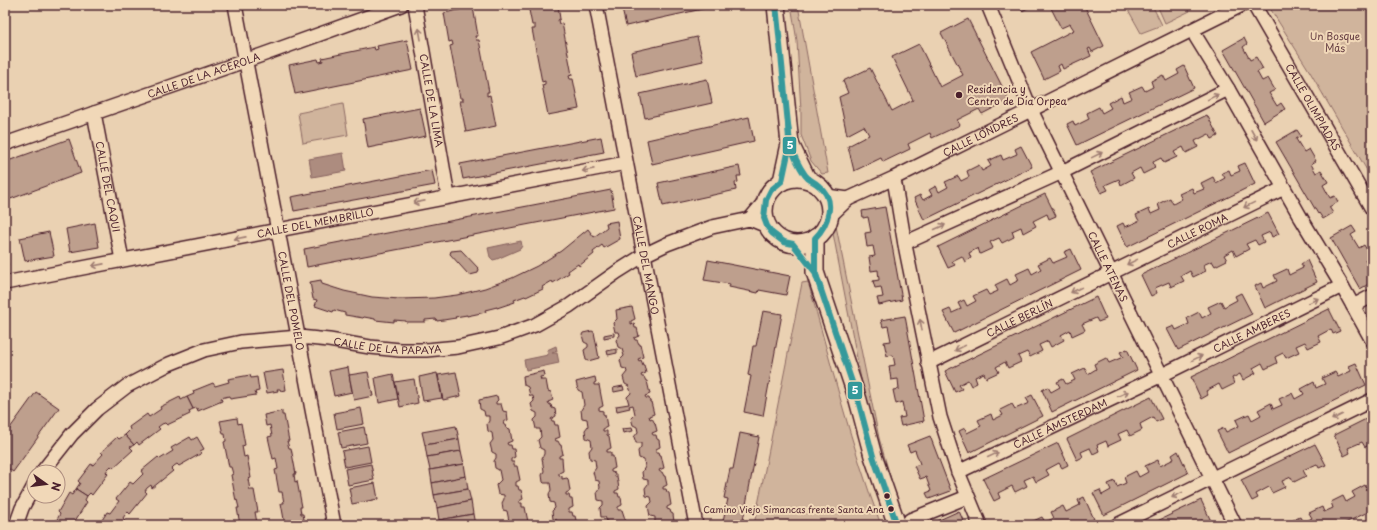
<svg xmlns="http://www.w3.org/2000/svg" width="1377" height="530" font-family="'Playpen Sans',sans-serif">
  <rect width="100%" height="100%" fill="#ead1b2"/>
  <filter id="ink" filterUnits="userSpaceOnUse"><feTurbulence type="fractalNoise" baseFrequency=".025" numOctaves="2"/><feDisplacementMap in="SourceGraphic" scale="8" xChannelSelector="R" yChannelSelector="G"/><feConvolveMatrix kernelMatrix="1 2 1 2 8 2 1 2 1" color-interpolation-filters="sRGB"/></filter>
  <g filter="url(#ink)">
    <!-- green -->
    <g fill="#d0b49c" stroke="#8d6a64">
      <path d="M791,5H798L828,173L822,174L811,161L801,135V111L797,41Z"/>
      <path d="M1128,5H1152L1162,25L1141,33L1126,6Z"/>
      <path d="M1157,5H1186L1190,11L1165,23Z"/>
      <path d="M1268,5H1372V179L1310,72Z"/>
      <path d="M343,104L348,135L303,143L298,113Z"/>
      <path d="M836,226L879,438L892,483L885,479L865,400L832,228Z"/>
      <path d="M808,282C831,363 851,446 881,525H754L802,283Z"/>
    </g>
    <!-- water -->
    <g fill="#ad8c7f" stroke="#85605d">
      <path d="M343,153L346,171L312,177L309,159Z"/>
      <path d="M521,241L522,246L520,249L497,259L493,260L490,257L488,248Z"/>
      <path d="M556,346L557,351L552,353H557L559,363L526,370L524,360L548,355L547,350Z"/>
    </g>
    <!-- building -->
    <g fill="#be9f8d" stroke="#4a1f2b">
      <path d="M528,5H558L560,19L558,20L559,24L562,23L572,75L569,76L570,79H573L579,109L548,115L542,85L545,84V81L542,82L532,29H535V25H532Z"/>
      <path d="M621,5H720L626,26Z"/>
      <path d="M1019,5H1034L1022,11Z"/>
      <path d="M1053,5H1084L1104,46L1092,52L1090,48L1088,49L1091,56L1063,69L1061,64L1058,66L1060,71L1044,79L1031,52L1074,30L1070,24L1061,28L1050,6Z"/>
      <path d="M473,7L478,36H475L476,40H479L489,92H487V96L490,95L496,126L466,132L460,101H463V98H460L450,46L453,45L452,41L449,42L444,13Z"/>
      <path d="M968,19L1009,100L982,114L979,109L957,120L960,125L932,138L930,133L908,144L910,149L883,162L881,158L854,171L848,146L869,135L864,126L847,135L839,97L848,93L843,81L870,68L892,111L913,100L892,57L919,44L940,87L963,75L941,33Z"/>
      <path d="M697,37L703,61L636,76L631,52Z"/>
      <path d="M1244,38L1247,44L1243,47L1250,60L1256,57L1263,69L1257,72L1262,81L1268,78L1275,90L1269,93L1277,106L1281,103L1285,109L1264,122L1223,50Z"/>
      <path d="M407,40L413,70L295,94L289,65L318,59L319,62L323,61L322,58L374,47L375,50L378,49L377,46Z"/>
      <path d="M1184,66L1194,88L1077,145L1067,124L1073,121L1075,126L1089,119L1087,113L1099,107L1102,113L1111,108L1108,103L1121,96L1123,102L1132,98L1129,92L1142,86L1145,91L1153,87L1151,81L1163,75L1166,81L1179,74L1177,70Z"/>
      <path d="M707,79L712,103L645,118L640,94Z"/>
      <path d="M420,108L426,136L368,148L363,119Z"/>
      <path d="M1207,115L1218,136L1212,139L1209,134L1195,141L1198,147L1186,153L1183,147L1174,152L1177,157L1164,163L1161,158L1153,162L1155,168L1143,174L1140,168L1131,173L1134,178L1121,185L1119,179L1105,185L1108,190L1101,193L1090,172Z"/>
      <path d="M749,117L754,141L652,164L647,140Z"/>
      <path d="M1297,130L1301,136L1296,139L1304,152L1309,149L1316,161L1311,164L1316,173L1321,170L1328,182L1323,185L1330,198L1335,196L1338,202L1329,207L1333,213L1323,219L1319,213L1318,214L1276,142Z"/>
      <path d="M601,137L604,152L463,179L460,164Z"/>
      <path d="M69,139L81,173L5,201V162Z"/>
      <path d="M1021,146L1032,167L924,220L914,198L920,195L923,200L932,195L929,190L936,186L939,192L948,187L945,182L958,176L961,181L969,177L967,171L979,165L982,171L991,166L988,161L1001,155L1003,160L1017,154L1015,149Z"/>
      <path d="M1245,163L1255,184L1127,247L1117,226L1123,223L1125,227L1139,221L1136,215L1149,209L1151,214L1160,210L1158,204L1170,198L1173,204L1182,199L1179,194L1192,188L1194,193L1204,189L1201,183L1213,177L1216,183L1225,178L1222,173L1229,170L1231,175L1240,171L1238,166Z"/>
      <path d="M739,166L741,176H737L738,182L735,183L736,190L663,206L658,183Z"/>
      <path d="M432,170L435,185L294,211L291,197Z"/>
      <path d="M611,190L614,208L307,267L304,249Z"/>
      <path d="M1045,194L1056,216L1049,219L1047,214L1033,221L1036,226L1023,233L1021,227L1012,231L1014,237L1002,243L999,238L990,242L993,248L980,254L978,248L969,253L971,258L965,262L962,256L952,261L955,265L948,268L938,247Z"/>
      <path d="M885,207L902,300L879,305L877,298L883,297L881,287L875,288L873,281L879,280L878,270L871,271L869,257L875,256L873,246L867,247L865,233L871,232L868,217L863,218L862,211Z"/>
      <path d="M1268,213L1279,234L1272,237L1270,232L1261,236L1264,242L1258,245L1255,240L1246,244L1249,249L1236,256L1233,250L1224,255L1227,260L1215,266L1212,261L1203,265L1206,271L1193,277L1190,271L1181,276L1184,281L1171,287L1169,282L1155,288L1157,293L1151,296L1141,275Z"/>
      <path d="M617,221L620,239L604,248L602,245L593,252L594,254L579,266L578,264L568,271L569,273L553,283L552,281L542,287L543,289L526,297L525,296L514,300L515,302L497,308V307L485,310L486,312L467,316V315L455,317L456,318L437,321L436,319L425,320V322H406V321L394,320V322L375,320V319L364,317L363,318L345,315V313L334,310L333,312L315,306L317,300L313,299L310,282L321,280L322,284L344,291L372,297L400,299L434,298L457,295L485,288L512,278L537,266L561,251L588,229L594,237L607,227L606,223Z"/>
      <path d="M95,223L99,247L70,252L66,229Z"/>
      <path d="M1352,226L1356,232L1351,235L1359,248L1364,245L1371,257L1365,260L1372,272V282L1360,289L1331,238Z"/>
      <path d="M49,232L54,256L25,261L20,238Z"/>
      <path d="M5,249L8,265L5,266Z"/>
      <path d="M1071,249L1081,270L954,333L943,312L950,309L952,313L961,309L958,303L964,300L967,306L976,301L973,296L986,290L989,295L998,291L995,285L1007,279L1010,285L1019,280L1016,274L1029,268L1032,274L1041,269L1038,264L1050,258L1053,263L1067,257L1064,252Z"/>
      <path d="M461,250L479,269L478,273L470,275L468,274L450,254L451,251Z"/>
      <path d="M708,260L790,276L786,295L759,290L758,293L729,287L730,284L704,280Z"/>
      <path d="M1307,260L1317,282L1265,308L1255,286L1261,283L1263,288L1277,281L1274,275L1287,269L1289,275L1303,268L1301,264Z"/>
      <path d="M1241,293L1252,314L1178,350L1167,329L1174,326L1176,330L1189,324L1187,318L1199,312L1202,318L1211,313L1208,307L1221,301L1224,307L1237,300L1235,296Z"/>
      <path d="M1096,297L1106,319L1098,322L1096,318L1082,324L1085,330L1072,336L1070,330L1061,335L1064,340L1051,347L1048,341L1039,345L1042,351L1030,357L1027,352L1018,356L1021,362L1008,368L1005,362L996,367L999,372L986,378L984,373L975,377L977,383L971,386L968,380L959,385L962,389L955,392L945,371Z"/>
      <path d="M632,307L635,319L631,321V324L634,323L635,328H637L639,336L634,338L635,340H637L639,344H640L643,357L638,359L639,361L641,360L643,365H644L646,373L641,375L642,377H644L646,381H647L650,394L645,396L646,398H649L650,402H651L654,414L649,416L650,419L652,418L654,422L655,423L657,431L652,433L653,435H656L657,439L659,440L660,447L656,449V452H659L660,455H661L664,468L659,470L660,472H662L664,476H665L667,485L663,487V489H666L667,492L669,493L671,505L667,507V509L670,510L671,513L673,514L674,522L670,524V525H652L655,521V517L650,516L648,506L652,502L651,497L646,496L645,488L648,484V480L643,479L642,472L645,467L644,460L639,458L638,451L641,447V443H636L634,437L638,432L637,427L633,425L631,418L635,414L633,405L629,406L630,408L617,411L616,406L629,404L627,397L631,393L629,386L625,384L623,377L627,372L626,369L622,368L620,360L624,356L622,349L618,347L616,340L620,335L619,332H615L613,323L617,319L616,310Z"/>
      <path d="M1329,309L1340,331L1333,334L1331,329L1318,336L1321,342L1308,348L1305,342L1296,346L1299,352L1286,358L1283,353L1275,357L1277,363L1265,369L1262,363L1253,368L1256,373L1243,380L1240,374L1232,378L1234,384L1222,390L1219,384L1206,391L1208,395L1201,399L1191,377Z"/>
      <path d="M763,311L782,314L763,416L744,412L751,376L748,375L753,346H756Z"/>
      <path d="M905,316L924,421L901,426L899,418L905,417L902,402L896,404L893,390L899,389L898,379L891,380L889,366L895,365L893,355L887,356L884,342L891,341L888,326L883,327L881,320Z"/>
      <path d="M592,331L594,332L599,358L588,361L586,360L584,350L588,347V344L584,342L582,335L583,333Z"/>
      <path d="M614,333V336L604,338V335Z"/>
      <path d="M617,349V353L608,355L607,351Z"/>
      <path d="M1127,349L1137,370L1052,412L1042,390L1048,387L1051,392L1060,387L1057,382L1063,379L1066,384L1075,380L1072,374L1085,368L1088,374L1096,369L1094,364L1106,358L1109,363L1123,357L1120,352Z"/>
      <path d="M1356,363L1366,385L1228,453L1217,431L1224,428L1226,432L1239,426L1236,420L1249,414L1252,420L1261,415L1258,410L1271,403L1273,409L1282,405L1279,399L1292,393L1295,399L1304,394L1301,389L1314,382L1316,388L1325,384L1322,378L1335,372L1338,377L1351,371L1349,366Z"/>
      <path d="M348,367L352,392L334,396L329,371Z"/>
      <path d="M283,370L286,390L281,391L280,389H277L278,391L267,393L263,373Z"/>
      <path d="M544,371L545,376L540,377L541,380H546L548,391L551,392L553,400L548,402L549,404L551,405L552,408L555,409L556,416L551,419L552,421H554L555,425H558L560,437L555,439L556,441H558L560,445H561L563,454L559,456V458H562L563,471L559,473V475L562,476V479L567,478L568,479L570,491L566,493V495H569L570,499H572L573,507L569,509V512H572L573,516H575L577,524L575,525H558L557,520L553,519L552,511L555,508L554,503L550,502L549,494L551,490L550,483H544L543,482L542,475L544,471L542,458L544,454V450L540,448L538,440L541,437L540,429H536L534,420L537,417V413L533,411L531,404L534,401L533,396H530L528,387L524,385L523,376Z"/>
      <path d="M368,372L373,396L354,400L349,375Z"/>
      <path d="M456,372L461,396L443,400L438,375Z"/>
      <path d="M437,373L442,398L423,401L419,377Z"/>
      <path d="M393,374L398,399L379,403L375,378Z"/>
      <path d="M250,375L251,378L257,377L259,391L255,392L256,395L230,399L229,396L221,398L222,401L198,411L197,408L193,409L187,397L194,394L193,391L213,383L215,386L229,382L228,379Z"/>
      <path d="M595,377L596,382L594,383V385H599L603,406L599,408V410L603,411V414L605,415L607,427L603,429V431H607V435L609,436L611,448L607,450V452H611V456H613L615,468L611,470V472L615,473V476H617L619,489L615,491V493H618L619,497H621L622,505L618,507V510H622L626,522L621,524V525H603L607,521L605,517H601L600,508L603,505V501L598,500L597,492L600,488L599,481L595,480L593,472L596,468L595,460L590,459L589,451L592,447L591,440L586,438L585,430L588,426L587,419L582,418L581,410L584,405L582,392L578,390L576,382Z"/>
      <path d="M414,379L418,403L400,407L395,382Z"/>
      <path d="M623,386L624,390L614,392L613,388Z"/>
      <path d="M36,392L59,408L13,472L5,466V435Z"/>
      <path d="M1032,395L1043,416L969,453L959,431L965,428L967,433L981,426L978,420L991,414L993,420L1003,415L1000,410L1012,404L1015,409L1029,403L1026,398Z"/>
      <path d="M497,396L498,400L496,402V404H501L503,411L507,412L508,420L503,422L504,425H506L507,428L510,429L512,441L507,443L508,445H511L512,449H514L515,457L511,459V462H514V466H517L520,480L516,482V486H518L519,490H521L523,499L519,501V503H522V507H525L528,522L523,525H505L509,521L507,511L503,510L502,503L504,499V495L498,494L496,485L501,480L499,470L495,468L494,461L496,458V454L492,452L490,444L493,440L492,433L488,431L487,424L489,421V416H485L484,411L480,409L479,400Z"/>
      <path d="M180,397L181,400L187,397L193,409L189,411L190,414L167,425L165,423L162,424L158,427L160,429L139,445L137,442L134,445L125,435L130,430L129,427L147,414L149,417L161,409L160,407Z"/>
      <path d="M1151,397L1162,419L1156,422L1153,417L1140,424L1142,430L1130,436L1127,430L1118,434L1121,440L1108,446L1106,441L1097,445L1099,451L1093,454L1090,448L1081,452L1083,457L1077,460L1067,439Z"/>
      <path d="M361,408L364,424L337,429L334,413Z"/>
      <path d="M282,411V415H284L289,441H287L289,448H291L296,474H294L295,482L297,481L302,507H300L301,514H303L305,525H285L281,503H284L282,492H279L275,470L278,469L276,458L273,459L268,437L272,436L270,425L266,426L264,415Z"/>
      <path d="M1372,416V444L1365,447L1362,442L1348,448L1350,453L1344,456L1334,435Z"/>
      <path d="M237,418L238,424L241,423L245,445L242,446L244,457L247,456L251,478L248,479L250,490H254L258,512H255L257,523L260,522V525H240L237,508H239L237,500L236,501L231,475L233,474L231,467H229L224,442L226,441L225,434H223L220,421Z"/>
      <path d="M456,426L459,439L425,445L422,432Z"/>
      <path d="M364,427L367,443L341,448L338,432Z"/>
      <path d="M632,428L633,431L623,433L622,429Z"/>
      <path d="M740,433L759,437L742,525H722L728,499L724,498L730,469H733Z"/>
      <path d="M125,435L134,445L130,447L133,450L113,468L111,466L108,469L106,472L108,474L92,495L90,493L87,496L76,489L80,483L78,481L91,464L93,465L103,454L101,452L117,437L119,439Z"/>
      <path d="M930,436L951,491L929,499L926,493L931,491L926,477L920,479L914,466L920,464L915,450L910,452L907,445Z"/>
      <path d="M190,437L192,440L197,437L204,449L200,451L202,453L179,466L177,464L174,466L171,469L173,471L152,488L151,485L147,488L145,491L147,493L130,514L128,512L125,515L123,518L125,520L122,525H99L107,512L110,513L119,501L116,499L130,482L133,484L143,474L141,471L158,457L160,459L173,451L171,448Z"/>
      <path d="M459,439L461,451L427,457L425,445Z"/>
      <path d="M1058,443L1068,465L1062,468L1059,463L1046,470L1049,475L1036,482L1033,476L1024,480L1027,486L1015,492L1012,486L998,493L1000,498L994,501L983,479Z"/>
      <path d="M1315,444L1326,465L1319,468L1317,464L1303,470L1306,476L1294,482L1291,477L1282,481L1285,487L1272,493L1269,487L1256,494L1258,498L1252,501L1241,480Z"/>
      <path d="M368,446L371,462L345,467L342,451Z"/>
      <path d="M461,451L464,464L430,470L427,457Z"/>
      <path d="M1178,451L1188,473L1104,515L1093,493L1100,490L1102,495L1111,490L1108,484L1115,481L1117,487L1126,483L1124,477L1136,471L1139,477L1148,472L1145,466L1158,460L1160,466L1174,459L1172,455Z"/>
      <path d="M371,464L374,480L348,485L345,469Z"/>
      <path d="M464,464L466,476L432,483L430,470Z"/>
      <path d="M466,476L468,489L434,495L432,483Z"/>
      <path d="M375,483L378,499L352,504L349,488Z"/>
      <path d="M1365,485L1368,491L1372,489V510L1341,525H1288L1287,523L1300,517L1303,523L1312,518L1309,513L1322,507L1324,512L1333,508L1331,502L1343,496L1346,502L1355,497L1352,492Z"/>
      <path d="M76,489L87,496L85,500L87,502L73,524L71,523L69,525H54L60,514L58,512L69,493L72,495Z"/>
      <path d="M468,489L471,501L437,508L434,495Z"/>
      <path d="M1084,497L1094,519L1082,525H1030L1029,523L1042,517L1045,522L1054,518L1051,512L1063,506L1066,512L1080,505L1078,500Z"/>
      <path d="M1201,500L1211,521L1205,525L1202,520L1192,525H1149Z"/>
      <path d="M471,501L473,514L439,520L437,508Z"/>
      <path d="M959,511L965,525H939L937,521Z"/>
      <path d="M473,514L475,525H440L439,520Z"/>
    </g>
    <g fill="none" stroke-linecap="round" stroke-linejoin="round">
      <!-- minor casing -->
      <g stroke="#4a1f2b" stroke-width="16">
        <g id="minor">
          <path id="s1" d="M235,5L334,525"/>
          <path id="s2" d="M415,5L448,196"/>
          <path id="s3" d="M596,5L696,525"/>
          <path id="s4" d="M988,5L1031,110L1235,525"/>
          <path id="s5" d="M1254,5L1372,209"/>
          <path d="M1196,37L1228,89L1301,218L1342,286L1372,340"/>
          <path id="s6" d="M94,113L122,260"/>
          <path id="s7" d="M5,144L262,55L401,5"/>
          <path d="M895,185L905,245L940,417L958,472L980,525"/>
          <path d="M827,196L848,199"/>
          <path id="s8" d="M830,216L848,199L894,178L1242,5"/>
          <path d="M750,219L766,200"/>
          <path d="M905,243L1062,172L1228,89"/>
          <path id="s9" d="M5,283C212,243 419,202 626,163"/>
          <path d="M1353,306L1372,296"/>
          <path id="s10" d="M928,363L1284,188"/>
          <path id="s11" d="M42,472L72,434L97,409L127,386L169,364L204,350L241,342L299,337L329,340L370,347L400,350H426L458,347L499,338L535,325L569,306L617,272L644,255L667,244L712,227L750,219L767,226"/>
          <path id="s12" d="M958,472L1162,375L1342,286"/>
          <path d="M910,520L967,497"/>
          <path d="M16,525L22,508L34,486"/>
          <path d="M1117,525L1372,400"/>
        </g>
      </g>
      <!-- major casing -->
      <g stroke="#4a1f2b" stroke-width="20">
        <g id="major">
          <path d="M776,5L790,144L782,181"/>
          <path d="M790,144L807,179"/>
          <circle cx="797" cy="211" r="33"/>
          <path d="M815,238V272L858,400L873,456L897,525"/>
        </g>
      </g>
      <!-- minor -->
      <use href="#minor" stroke="#f1d8b8" stroke-width="13"/>
      <!-- major -->
      <use href="#major" stroke="#f1d8b8" stroke-width="17"/>
      <!-- bus-1 casing -->
      <g stroke="#f1d8b8" stroke-width="9">
        <g id="bus-1">
          <path d="M776,5L790,144L782,181L771,190L766,200L764,218L767,226L772,233L784,242L793,244L815,272L858,400L873,456L897,525"/>
          <path d="M788,125C789,131 788,138 790,144C793,154 799,166 805,175C809,181 814,181 819,186C837,200 828,225 815,238V272L821,290"/>
        </g>
      </g>
      <!-- bus-1 -->
      <use href="#bus-1" stroke="#34999b" stroke-width="6"/>
    </g>
    <!-- one-way arrows -->
    <defs><path id="oneway-shaft" d="M-6 0H5M1.5-3L5.5 0L1.5 3" fill="none" stroke-width="1.6" stroke-linecap="round" stroke-linejoin="round"/></defs>
    <g stroke="#9e7c72">
      <use href="#oneway-shaft" transform="translate(420 34) rotate(-100)"/>
      <use href="#oneway-shaft" transform="translate(1213 97) rotate(-26)"/>
      <use href="#oneway-shaft" transform="translate(1254 135) rotate(61)"/>
      <use href="#oneway-shaft" transform="translate(1097 155) rotate(-26)"/>
      <use href="#oneway-shaft" transform="translate(588 170) rotate(169)"/>
      <use href="#oneway-shaft" transform="translate(419 202) rotate(169)"/>
      <use href="#oneway-shaft" transform="translate(1249 205) rotate(154)"/>
      <use href="#oneway-shaft" transform="translate(940 227) rotate(-24)"/>
      <use href="#oneway-shaft" transform="translate(240 238) rotate(169)"/>
      <use href="#oneway-shaft" transform="translate(1132 262) rotate(154)"/>
      <use href="#oneway-shaft" transform="translate(98 265) rotate(169)"/>
      <use href="#oneway-shaft" transform="translate(1076 290) rotate(154)"/>
      <use href="#oneway-shaft" transform="translate(1313 301) rotate(-26)"/>
      <use href="#oneway-shaft" transform="translate(921 325) rotate(-101)"/>
      <use href="#oneway-shaft" transform="translate(960 348) rotate(154)"/>
      <use href="#oneway-shaft" transform="translate(1197 358) rotate(-26)"/>
      <use href="#oneway-shaft" transform="translate(1123 394) rotate(-25)"/>
      <use href="#oneway-shaft" transform="translate(1337 417) rotate(154)"/>
      <use href="#oneway-shaft" transform="translate(993 455) rotate(-25)"/>
      <use href="#oneway-shaft" transform="translate(1177 495) rotate(154)"/>
    </g>
  </g>
  <!-- markers -->
  <g fill="#4a1f2b" stroke="#f1d8b8" stroke-width="1.5">
    <circle cx="959" cy="95" r="4"/>
    <circle cx="887" cy="496" r="3.5"/>
    <circle cx="891" cy="509" r="3.5"/>
  </g>
  <g text-anchor="middle" stroke-width="4" stroke-linejoin="round" paint-order="stroke">
    <!-- bus labels -->
    <g font-size="9" fill="#4a1f2b" stroke="#f1d8b8" text-anchor="end">
      <text x="884" y="513">Camino Viejo Simancas frente Santa Ana</text>
    </g>
    <!-- park labels -->
    <g font-size="10" fill="#653d42" stroke="#f1d8b8">
      <text x="1335" y="40">Un Bosque<tspan x="1335" dy="12">Más</tspan></text>
    </g>
    <!-- street labels -->
    <g font-size="10" fill="#4a1f2b" stroke="#f1d8b8">
      <text dy="4" stroke="none"><textPath href="#s7" startOffset="210">CALLE DE LA ACEROLA</textPath></text>
      <text dy="4" stroke="none"><textPath href="#s2" startOffset="97">CALLE DE LA LIMA</textPath></text>
      <text dy="4" stroke="none"><textPath href="#s5" startOffset="118">CALLE OLIMPIADAS</textPath></text>
      <text dy="4" stroke="none"><textPath href="#s8" startOffset="172">CALLE LONDRES</textPath></text>
      <text dy="4" stroke="none"><textPath href="#s6" startOffset="75">CALLE DEL CAQUI</textPath></text>
      <text dy="4" stroke="none"><textPath href="#s9" startOffset="316">CALLE DEL MEMBRILLO</textPath></text>
      <text dy="4" stroke="none"><textPath href="#s10" startOffset="300">CALLE ROMA</textPath></text>
      <text dy="4" stroke="none"><textPath href="#s3" startOffset="265">CALLE DEL MANGO</textPath></text>
      <text dy="4" stroke="none"><textPath href="#s4" startOffset="288">CALLE ATENAS</textPath></text>
      <text dy="4" stroke="none"><textPath href="#s1" startOffset="301">CALLE DEL POMELO</textPath></text>
      <text dy="4" stroke="none"><textPath href="#s10" startOffset="102">CALLE BERLÍN</textPath></text>
      <text dy="4" stroke="none"><textPath href="#s12" startOffset="326">CALLE AMBERES</textPath></text>
      <text dy="4" stroke="none"><textPath href="#s11" startOffset="392">CALLE DE LA PAPAYA</textPath></text>
      <text dy="4" stroke="none"><textPath href="#s12" startOffset="113">CALLE ÁMSTERDAM</textPath></text>
    </g>
    <!-- poi labels -->
    <g font-size="10" fill="#4a1f2b" stroke="#f1d8b8" text-anchor="start">
      <text x="967" y="93">Residencia y<tspan x="967" dy="12">Centro de Día Orpea</tspan></text>
    </g>
  </g>
  <g stroke="#f1d8b8" stroke-width="1.5">
    <rect x="782" y="136" width="15" height="19" rx="4" fill="#34999b"/>
    <rect x="847" y="381" width="16" height="19" rx="4" fill="#34999b"/>
  </g>
  <g font-size="11" text-anchor="middle" font-weight="bold" fill="#fff">
    <text x="790" y="149">5</text>
    <text x="855" y="394">5</text>
  </g>
  <!-- margin -->
  <rect width="1377" height="530" fill="none" stroke="#f1d8b8" stroke-width="20"/>
  <rect x="10" y="10" width="1357" height="510" fill="none" stroke="#4a1f2b" stroke-width="1.5" filter="url(#ink)"/>
  <!-- north arrow -->
  <g transform="translate(46 484) rotate(104)"><circle r="19" fill="#f1d8b8" stroke="#ae8e80"/>
  <path d="M0-3L7 15L0 10L-7 15Z" fill="#4a1f2b"/>
  <text y="-6" font-size="11" font-weight="bold" text-anchor="middle" fill="#4a1f2b">N</text>
  </g>
</svg>
